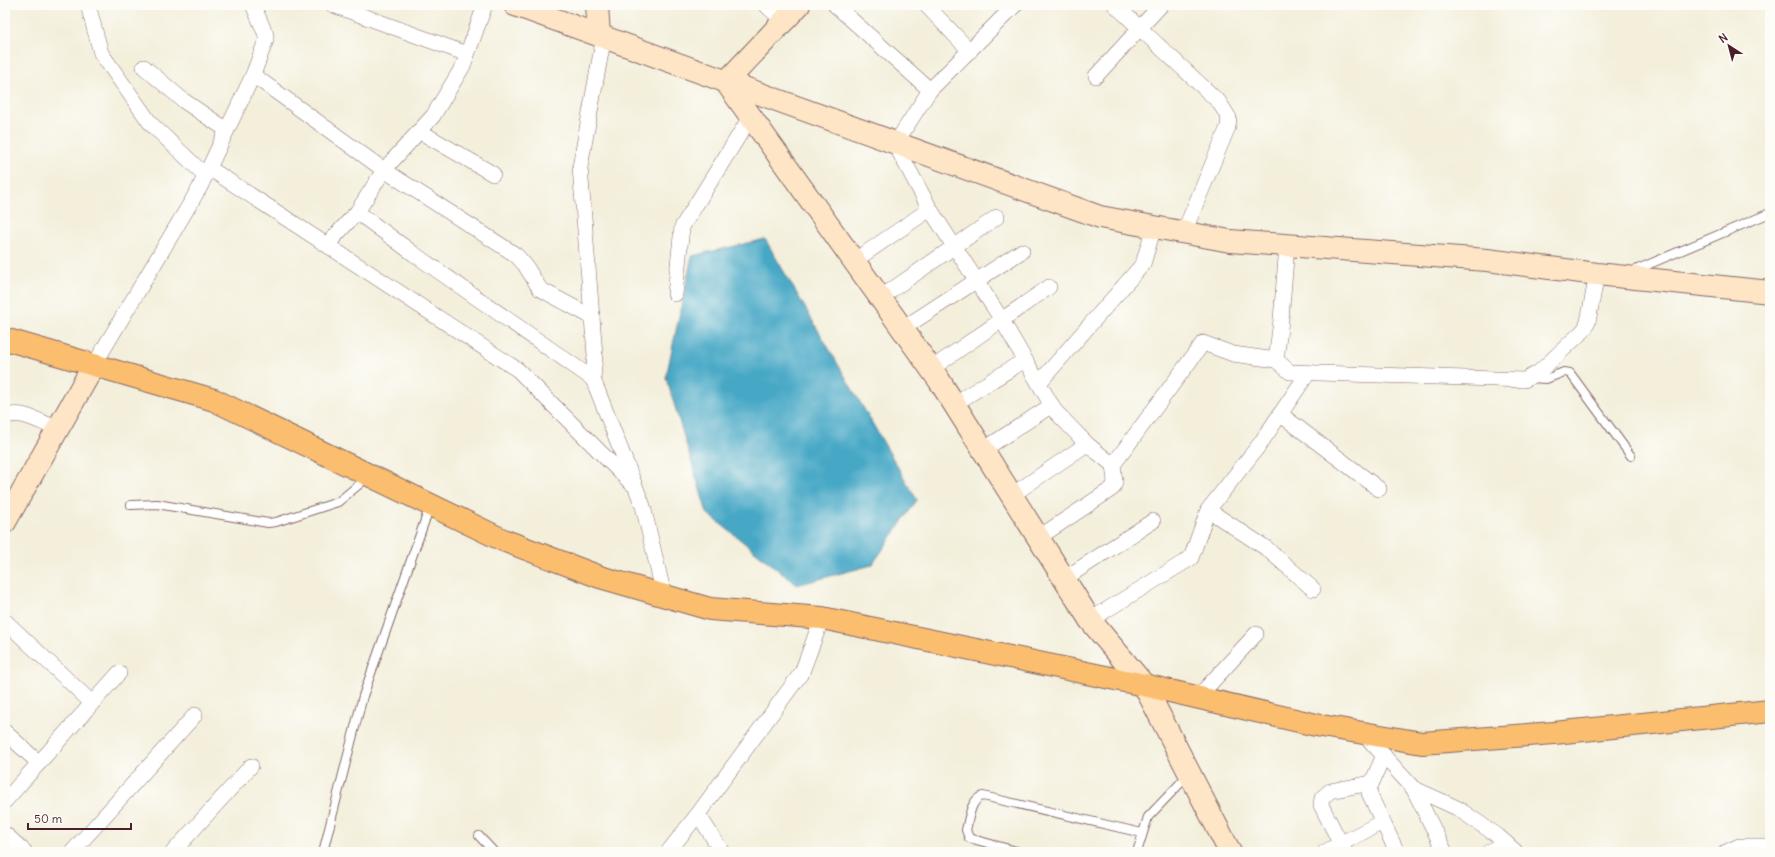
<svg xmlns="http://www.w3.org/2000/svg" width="1775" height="857" font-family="Delius,sans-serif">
  <rect width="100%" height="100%" fill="#fdfcf7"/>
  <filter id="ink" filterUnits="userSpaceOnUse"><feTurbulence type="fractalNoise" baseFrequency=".025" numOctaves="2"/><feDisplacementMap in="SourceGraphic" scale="8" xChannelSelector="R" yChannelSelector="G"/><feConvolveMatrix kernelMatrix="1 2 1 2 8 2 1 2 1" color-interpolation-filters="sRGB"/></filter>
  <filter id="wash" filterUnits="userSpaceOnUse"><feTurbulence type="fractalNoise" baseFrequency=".012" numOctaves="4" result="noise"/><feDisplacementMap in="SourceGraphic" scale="16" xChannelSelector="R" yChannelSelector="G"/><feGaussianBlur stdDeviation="0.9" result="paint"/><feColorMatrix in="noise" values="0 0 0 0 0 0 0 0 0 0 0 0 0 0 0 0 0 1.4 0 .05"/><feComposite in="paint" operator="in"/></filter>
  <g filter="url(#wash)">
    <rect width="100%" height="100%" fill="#f3efdb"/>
    <!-- water -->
    <path fill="#46a8c6" stroke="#486478" d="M765,239L917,500L872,565L797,585L707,513L666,377L692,256Z"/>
  </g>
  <g filter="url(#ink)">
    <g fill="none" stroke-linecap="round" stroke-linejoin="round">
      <!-- lane casing -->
      <g stroke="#856869" stroke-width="10">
        <g id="lane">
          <path d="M1633,271L1770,213"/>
          <path d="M1531,378L1546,379L1564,372L1570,373L1631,456"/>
          <path d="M131,505L157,504L268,523L276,522L338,502L368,477"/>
          <path d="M479,836L494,852"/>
          <path d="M323,852L363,696L430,506"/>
          <path d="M1020,852L969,838L966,830C969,820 970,799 983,796L1142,833"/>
          <path d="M1137,852L1148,817L1189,774"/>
        </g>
      </g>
      <!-- street casing -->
      <g stroke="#856869" stroke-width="16">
        <g id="street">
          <path d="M88,5L101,53L151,124L205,175"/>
          <path d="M333,5L467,54"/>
          <path d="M485,5L463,66L433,116L384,170L357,212L414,254L593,379"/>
          <path d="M766,5L783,21"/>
          <path d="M835,5L930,90"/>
          <path d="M926,5L970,51"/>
          <path d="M1015,5L930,90L895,144L930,209L1000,317L1055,411L1087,444L1113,465L1203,343L1233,354L1276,360L1281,320L1287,245"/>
          <path d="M1115,5L1219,102L1229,118L1228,127L1184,232"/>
          <path d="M604,36L580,167L595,355L593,379L643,506L664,595"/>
          <path d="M144,67L184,101L227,130"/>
          <path d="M253,75L384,170L516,255L525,265L540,289L592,317"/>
          <path d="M1096,76L1161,5"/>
          <path d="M419,131L493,174"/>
          <path d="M209,168L518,370L631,483"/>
          <path d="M327,245L357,212"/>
          <path d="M854,261L930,209"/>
          <path d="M675,294L682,227L751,116"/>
          <path d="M880,298L997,217"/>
          <path d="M902,329L1022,251"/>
          <path d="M1276,360L1290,372L1524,380L1538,373L1584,330L1588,322L1597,274"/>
          <path d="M94,365L200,187L253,75L266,40V35L253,5"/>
          <path d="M931,369L1049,287"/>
          <path d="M1308,373L1260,444L1208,510L1266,548L1313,589"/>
          <path d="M1039,383L1143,264L1154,227"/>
          <path d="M954,404L1025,360"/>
          <path d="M1280,414L1379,489"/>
          <path d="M5,417C21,409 42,423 58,429"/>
          <path d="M983,450L1052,405"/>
          <path d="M1012,495L1087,444"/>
          <path d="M1038,538L1113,488L1115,482L1113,465"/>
          <path d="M1064,579L1153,521"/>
          <path d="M1090,620L1191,558L1208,510"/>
          <path d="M5,621L92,703"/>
          <path d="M1198,697L1256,634"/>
          <path d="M5,732L39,763"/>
          <path d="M1363,733L1413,788L1457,808L1498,836L1516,852"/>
          <path d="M1384,755L1370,787L1369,793L1397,852"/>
          <path d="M1413,788L1445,852"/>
          <path d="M5,801L119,673"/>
          <path d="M698,814L722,852"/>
          <path d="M5,834L25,852"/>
          <path d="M72,852L195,715"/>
          <path d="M173,852L251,766"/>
          <path d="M668,852L698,814L802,672L822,618"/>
          <path d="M1325,852L1382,822"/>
          <path d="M1345,852L1321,805L1322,798L1330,791L1371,783"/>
          <path d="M1489,852L1506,843"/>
          <path d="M1726,852L1739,846H1770"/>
        </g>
      </g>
      <!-- secondary casing -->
      <g stroke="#856869" stroke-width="24">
        <g id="secondary">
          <path d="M515,5L1100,217L1230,241L1487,260L1597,274L1770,292"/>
          <path d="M597,5L599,35"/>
          <path d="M799,5L726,82L939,380L1090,620L1144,685L1230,852"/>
          <path d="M5,522L94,365"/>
        </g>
      </g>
      <!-- primary casing -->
      <g stroke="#856869" stroke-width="24">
        <path id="primary" d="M5,339L214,400L503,540L600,577L710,609L822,618L1144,685L1316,725L1422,743L1554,733L1770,711"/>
      </g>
      <!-- lane -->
      <use href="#lane" stroke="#fff" stroke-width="8"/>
      <!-- street -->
      <use href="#street" stroke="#fff" stroke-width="15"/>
      <!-- secondary -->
      <use href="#secondary" stroke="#fde5c5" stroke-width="22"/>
      <!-- primary -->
      <use href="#primary" stroke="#fbbe6e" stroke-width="22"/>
    </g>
  </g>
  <!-- margin -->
  <rect width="1775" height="857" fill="none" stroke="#fdfcf7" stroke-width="20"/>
  <!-- north arrow -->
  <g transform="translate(1729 46) rotate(324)" stroke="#fdfcf7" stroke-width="3" paint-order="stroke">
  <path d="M0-3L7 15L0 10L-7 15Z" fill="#4a1f2b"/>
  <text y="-6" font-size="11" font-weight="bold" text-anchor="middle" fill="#4a1f2b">N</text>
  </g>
  <!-- scale -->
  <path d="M28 823v6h103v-6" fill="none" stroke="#4a1f2b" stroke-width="2"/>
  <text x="34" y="823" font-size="12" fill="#4a1f2b" stroke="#fdfcf7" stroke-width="3" paint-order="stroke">50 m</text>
</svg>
